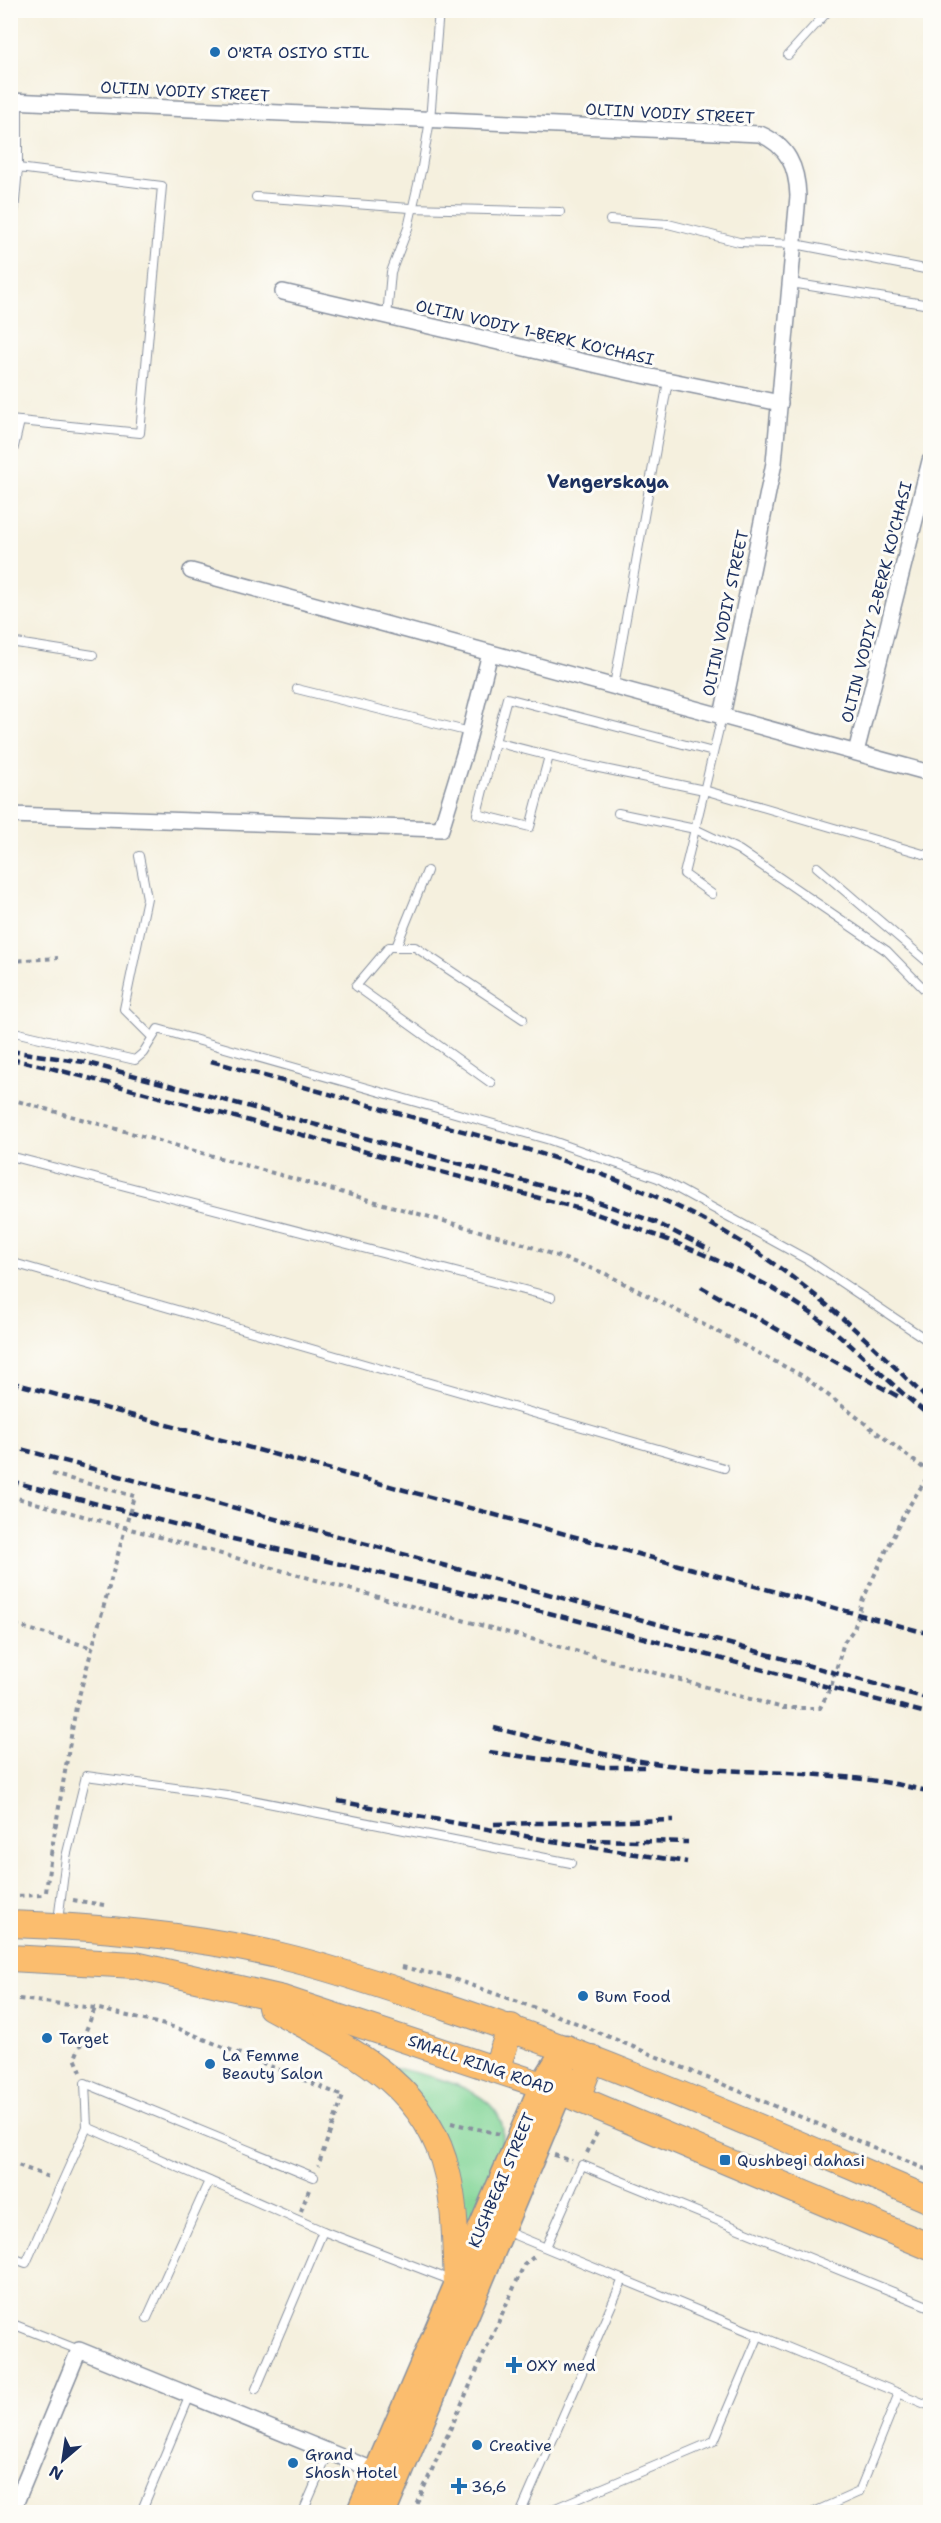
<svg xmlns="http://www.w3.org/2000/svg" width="941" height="2523" font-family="'Shantell Sans',sans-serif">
  <rect width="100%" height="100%" fill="#fdfcf7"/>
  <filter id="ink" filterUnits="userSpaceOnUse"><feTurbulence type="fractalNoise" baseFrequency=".0167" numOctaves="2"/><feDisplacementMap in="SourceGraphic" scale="12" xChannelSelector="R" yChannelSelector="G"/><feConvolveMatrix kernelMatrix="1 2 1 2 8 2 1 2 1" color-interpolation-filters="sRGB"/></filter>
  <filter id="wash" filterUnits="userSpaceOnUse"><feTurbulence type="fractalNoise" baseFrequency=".008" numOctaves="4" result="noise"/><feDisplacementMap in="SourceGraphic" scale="24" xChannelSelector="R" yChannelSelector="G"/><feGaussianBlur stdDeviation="1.35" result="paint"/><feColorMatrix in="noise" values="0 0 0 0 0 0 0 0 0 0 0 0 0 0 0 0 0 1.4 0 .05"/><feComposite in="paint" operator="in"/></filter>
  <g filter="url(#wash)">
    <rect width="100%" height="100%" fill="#f5f0de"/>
    <!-- green -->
    <path fill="#83d698" stroke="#4f827b" stroke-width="1.5" d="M380,2064C415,2074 505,2085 503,2135C503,2152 475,2211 468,2230L466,2214Z"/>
  </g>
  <g filter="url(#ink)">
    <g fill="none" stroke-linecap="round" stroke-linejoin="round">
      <!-- service casing -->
      <g stroke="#88909e" stroke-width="10">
        <g id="service">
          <path d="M788,55L829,10"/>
          <path d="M18,102V168"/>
          <path d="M256,197L410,208L560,212"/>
          <path d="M610,220L668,224L739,242L795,244L930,270"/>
          <path d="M10,257L18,168L162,186L140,433L10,420"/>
          <path d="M791,283L930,305"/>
          <path d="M387,317L391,272L408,228L422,167L430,120L439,10"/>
          <path d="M10,464L20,421"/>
          <path d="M10,642L93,655"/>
          <path d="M614,686L668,381"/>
          <path d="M297,689L470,732"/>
          <path d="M722,716L695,829L739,850L887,951L930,995"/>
          <path d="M495,742L477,814L530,827L549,756"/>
          <path d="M713,752L507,698L495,742L585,765L704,790L930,856"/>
          <path d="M618,813L695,829L684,874L712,894"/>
          <path d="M139,856L147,898L124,1009L151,1036"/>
          <path d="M817,867L930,964"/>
          <path d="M396,947L427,871"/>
          <path d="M10,1031L135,1060L143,1053L158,1029L550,1140L658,1178L808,1260L930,1342"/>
          <path d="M491,1083L356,986L389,947H415L523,1019"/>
          <path d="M10,1156L551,1297"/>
          <path d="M10,1262L724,1468"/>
          <path d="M58,1921L66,1857L86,1776L227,1795L571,1863"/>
          <path d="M87,2127L323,2231L453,2281"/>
          <path d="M505,2231L930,2406"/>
          <path d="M546,2247L582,2165L930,2307"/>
          <path d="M10,2257L26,2263L87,2127L85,2083L314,2177"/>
          <path d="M147,2318L209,2181"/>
          <path d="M10,2323L79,2350"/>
          <path d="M256,2389L323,2231"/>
          <path d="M141,2512L190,2395"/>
          <path d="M303,2512L329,2452"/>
          <path d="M521,2512L623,2279"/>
          <path d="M546,2512L714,2441L759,2335"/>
          <path d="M814,2512L859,2492L899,2393"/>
        </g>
      </g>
      <!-- minor casing -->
      <g stroke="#88909e" stroke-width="18">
        <g id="minor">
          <path d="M10,101L760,134C788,146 797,167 798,196L774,463L722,716"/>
          <path d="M283,292L632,373L780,403"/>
          <path d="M191,571L930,773"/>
          <path d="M856,752L930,461"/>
          <path d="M10,815L441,829L466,748L490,653"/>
          <path d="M12,2512L79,2350L376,2471"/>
        </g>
      </g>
      <!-- primary casing -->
      <g stroke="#88909e" stroke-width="27">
        <g id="primary">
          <path d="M359,2512L542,2085L566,2047"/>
          <path d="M384,2512L560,2091L563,2071"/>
        </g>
      </g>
      <!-- trunk casing -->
      <g stroke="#88909e" stroke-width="28">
        <g id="trunk">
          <path d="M10,1924C103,1927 195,1935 285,1957C331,1968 375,1983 420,1998C595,2054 762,2129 930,2200"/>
          <path d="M10,1958L135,1965L283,1999L560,2091L930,2247"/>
          <path d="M271,2007C346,2048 426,2081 447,2173C456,2209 455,2247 457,2283"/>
          <path d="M496,2069L511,2027"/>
          <path d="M577,2098L592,2058"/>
        </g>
      </g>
      <!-- path -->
      <g stroke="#88909e" stroke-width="4" stroke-dasharray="4.5 4.5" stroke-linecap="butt">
        <path d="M10,961L58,958"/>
        <path d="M10,1099L515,1241L604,1273L803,1376L930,1473"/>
        <path d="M52,1474L134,1496"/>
        <path d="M10,1496L783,1708H820L831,1687L844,1642L854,1629L863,1599L904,1514L930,1473"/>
        <path d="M15,1625L93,1648"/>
        <path d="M46,1892L51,1854"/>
        <path d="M10,1896L46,1895"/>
        <path d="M73,1900L104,1905"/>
        <path d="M402,1967L448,1977L569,2020L930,2171"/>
        <path d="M10,1998L95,2008L177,2028L343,2096L318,2166"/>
        <path d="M81,2072L75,2058L95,2008"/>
        <path d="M451,2123L500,2134"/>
        <path d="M587,2153L597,2133"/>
        <path d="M554,2155L572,2161"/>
        <path d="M10,2162L51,2178"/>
        <path d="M301,2211L310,2187"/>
        <path d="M413,2512L524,2265L536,2255"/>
      </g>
      <!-- service -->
      <use href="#service" stroke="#fff" stroke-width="8"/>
      <!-- minor -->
      <use href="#minor" stroke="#fff" stroke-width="15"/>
      <!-- primary -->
      <use href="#primary" stroke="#fbbd6e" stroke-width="24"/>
      <!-- trunk -->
      <use href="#trunk" stroke="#fbbd6e" stroke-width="26"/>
      <!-- rail -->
      <g stroke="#1b2f5e" stroke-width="4.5" stroke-dasharray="9 4.5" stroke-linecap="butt">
        <path d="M10,1051L84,1062L583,1197L655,1222L710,1250"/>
        <path d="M10,1059L47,1067L588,1211C664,1238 738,1263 805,1309C851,1340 887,1383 930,1416"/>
        <path d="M211,1061C285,1082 359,1102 433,1123C537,1151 640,1180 733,1237C806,1281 870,1341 930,1402"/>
        <path d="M701,1287L899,1397"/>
        <path d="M10,1382L930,1634"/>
        <path d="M10,1446L930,1699"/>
        <path d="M10,1481L212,1534L549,1613L930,1714"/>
        <path d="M494,1728C557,1743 622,1761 686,1767C768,1775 850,1770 930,1792"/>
        <path d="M489,1752L603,1767H644"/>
        <path d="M338,1801L546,1840L687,1862"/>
        <path d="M494,1824L674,1820"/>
        <path d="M588,1840L688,1842"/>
      </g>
      <!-- path-bridge -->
      <path stroke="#88909e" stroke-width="4" stroke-dasharray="4.5 4.5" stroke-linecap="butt" d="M51,1854L76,1707L134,1496"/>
    </g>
  </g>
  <!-- markers -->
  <g fill="#1f6fb2" stroke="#fdfcf7" stroke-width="2">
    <circle cx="215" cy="52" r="6"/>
    <circle cx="583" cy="1996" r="6"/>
    <circle cx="47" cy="2038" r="6"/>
    <circle cx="210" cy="2064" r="6"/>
    <rect x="719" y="2154" width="12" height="12" rx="3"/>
    <path d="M511 2356h6v6h6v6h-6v6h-6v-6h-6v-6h6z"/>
    <circle cx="477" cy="2445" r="6"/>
    <circle cx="293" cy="2463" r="6"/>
    <path d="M456 2477h6v6h6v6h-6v6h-6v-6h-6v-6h6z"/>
  </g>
  <g text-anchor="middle" stroke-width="6" stroke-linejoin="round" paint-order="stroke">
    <!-- poi labels -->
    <g font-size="16" fill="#1b2f5e" stroke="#fdfcf7" text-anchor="start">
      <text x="227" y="58">O'RTA OSIYO STIL</text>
      <text x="595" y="2002">Bum Food</text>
      <text x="59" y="2044">Target</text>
      <text x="222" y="2061">La Femme<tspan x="222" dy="18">Beauty Salon</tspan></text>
      <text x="737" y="2166">Qushbegi dahasi</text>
      <text x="526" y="2371">OXY med</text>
      <text x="489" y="2451">Creative</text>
      <text x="305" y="2460">Grand<tspan x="305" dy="18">Shosh Hotel</tspan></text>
      <text x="471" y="2492">36,6</text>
    </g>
    <!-- street labels -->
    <g font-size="16" fill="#1b2f5e" stroke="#fdfcf7">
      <text transform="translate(185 91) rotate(3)" y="6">OLTIN VODIY STREET</text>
      <text transform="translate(670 113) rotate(3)" y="6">OLTIN VODIY STREET</text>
      <text transform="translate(535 332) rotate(13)" y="6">OLTIN VODIY 1-BERK KO'CHASI</text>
      <text transform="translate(876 602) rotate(-76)" y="6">OLTIN VODIY 2-BERK KO'CHASI</text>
      <text transform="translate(725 613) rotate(-78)" y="6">OLTIN VODIY STREET</text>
      <text transform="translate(481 2064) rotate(19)" y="6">SMALL RING ROAD</text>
      <text transform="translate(501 2180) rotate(-67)" y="6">KUSHBEGI STREET</text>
    </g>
    <!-- neighbourhood labels -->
    <g font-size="18" font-weight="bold" fill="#1b2f5e" stroke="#fdfcf7">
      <text x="608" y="488">Vengerskaya</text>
    </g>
  </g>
  <!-- margin -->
  <rect width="941" height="2523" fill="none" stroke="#fdfcf7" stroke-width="36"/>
  <!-- north arrow -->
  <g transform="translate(63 2460) rotate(209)" stroke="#fdfcf7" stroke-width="4.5" paint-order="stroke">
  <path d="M0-4.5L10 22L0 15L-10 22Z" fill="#1b2f5e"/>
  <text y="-9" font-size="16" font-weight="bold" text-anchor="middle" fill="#1b2f5e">N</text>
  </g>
</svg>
